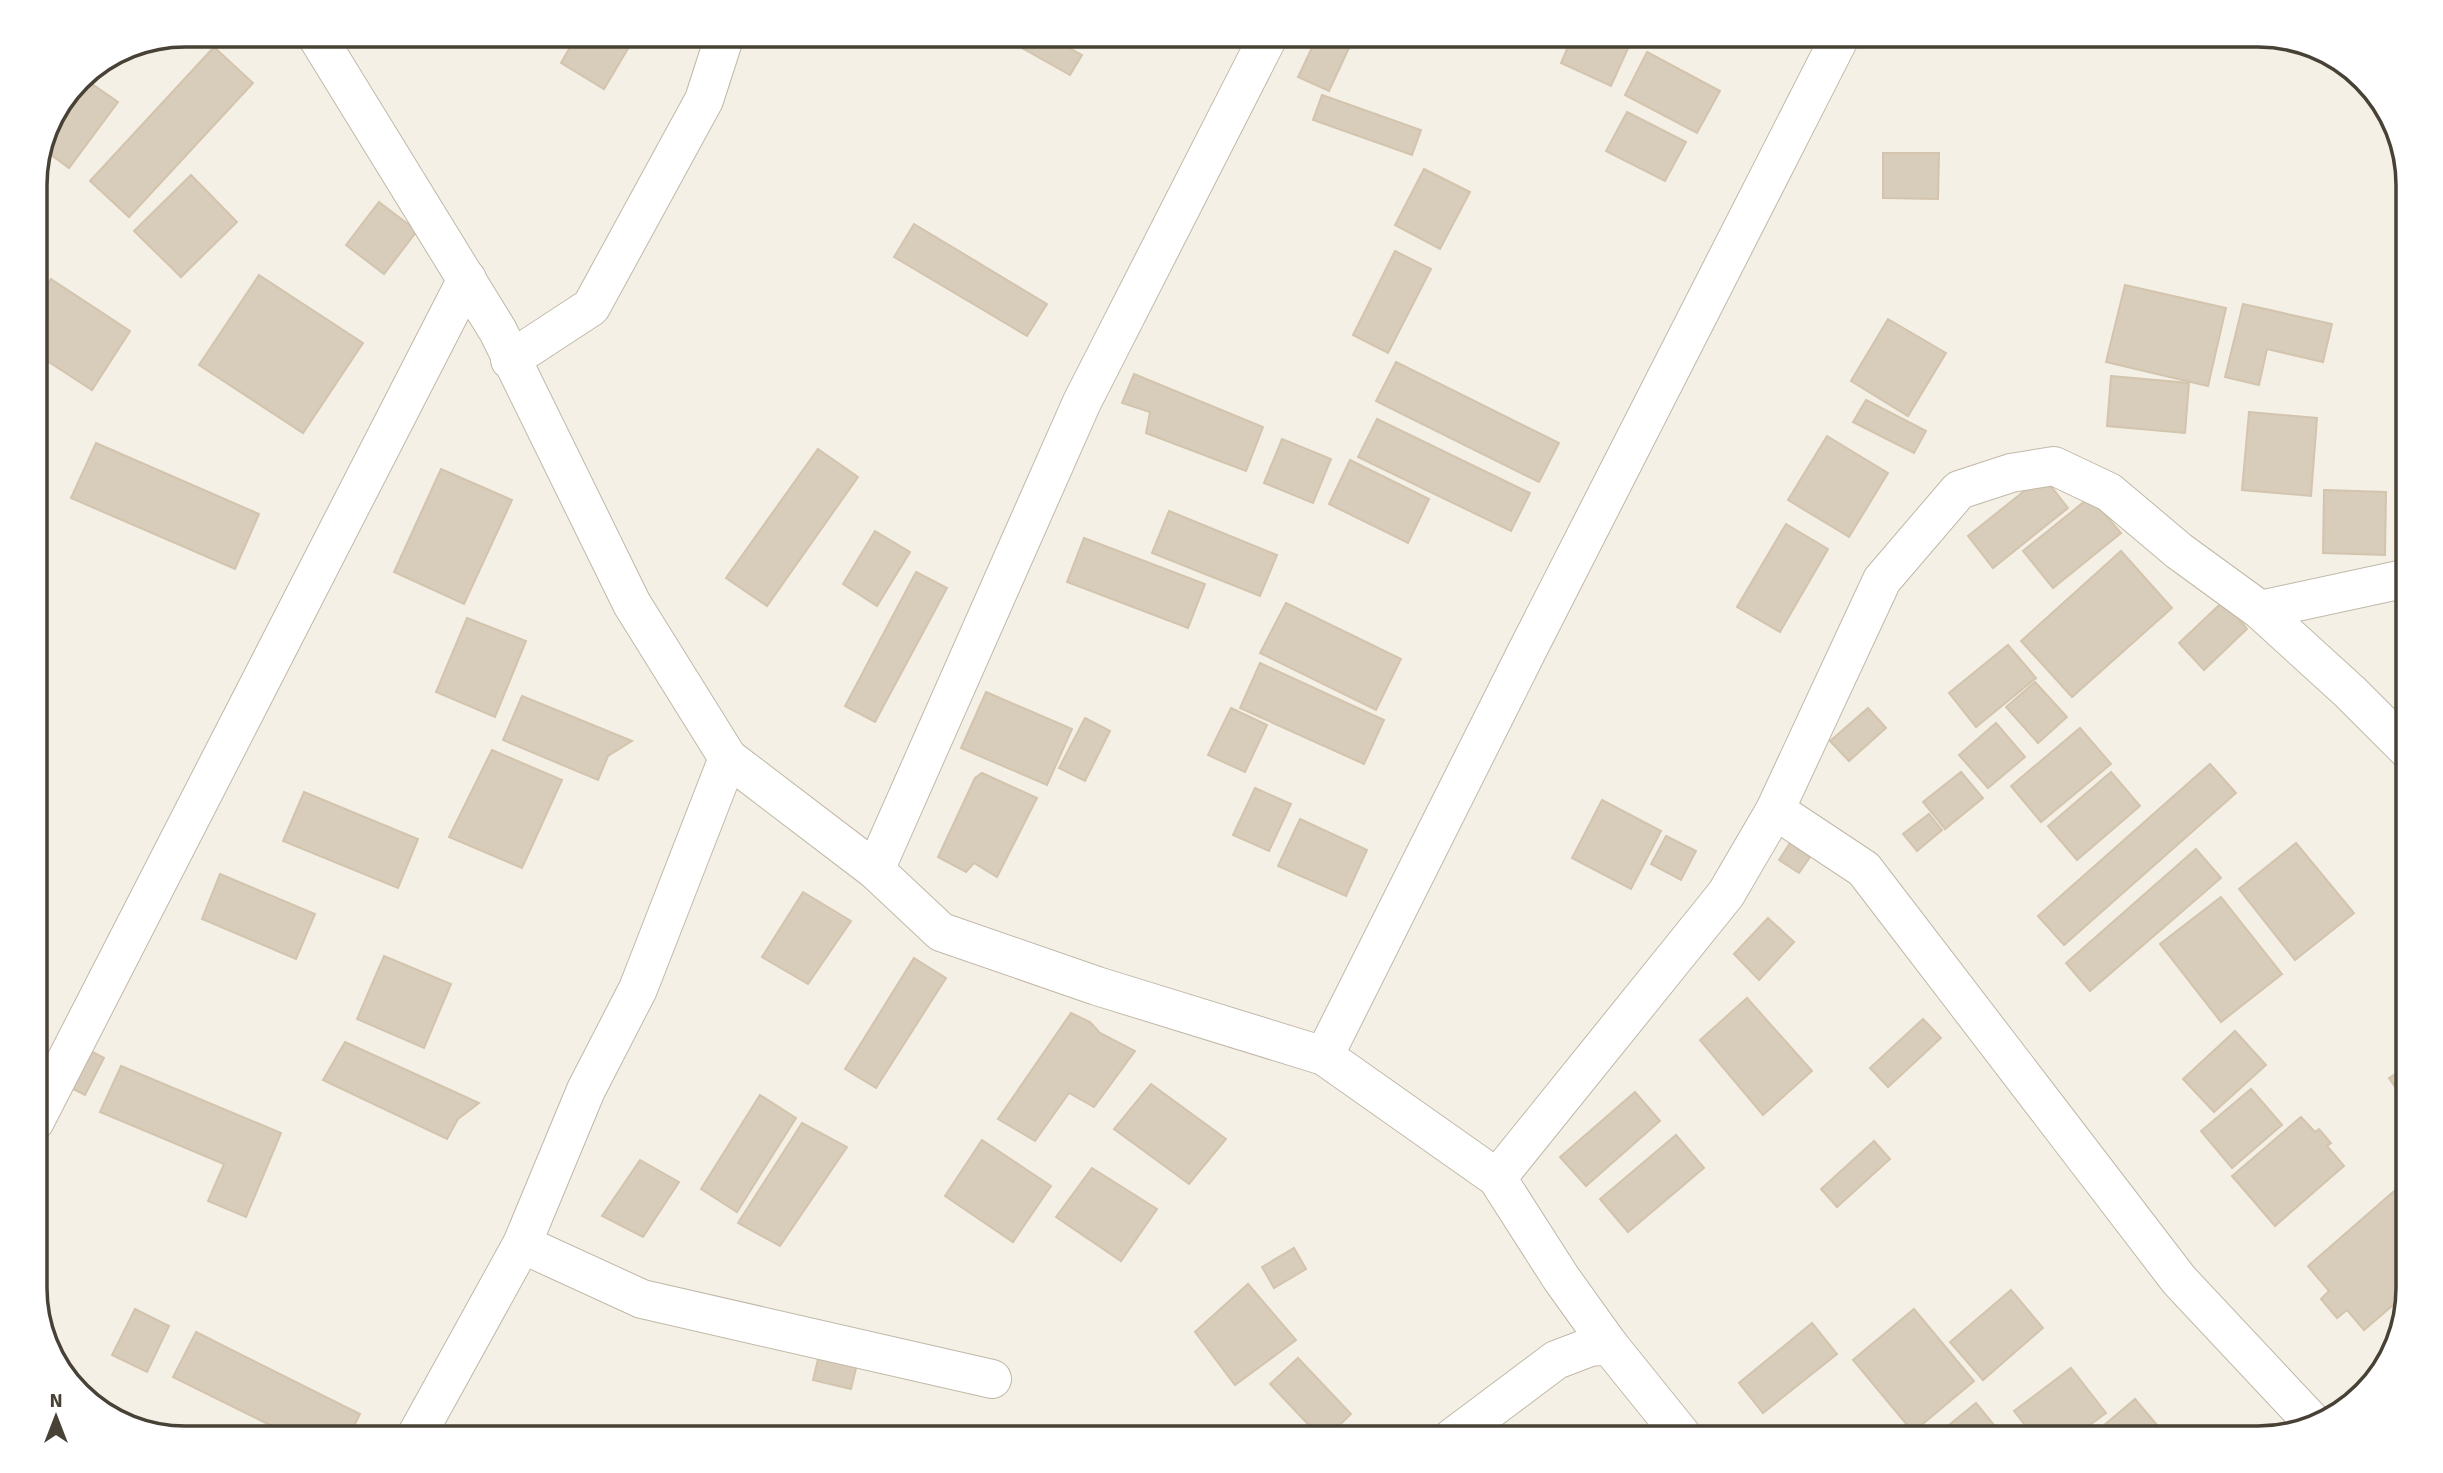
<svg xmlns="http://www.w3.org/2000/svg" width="2443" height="1473" font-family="Signika,sans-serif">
  <rect width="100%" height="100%" fill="#f5f0e6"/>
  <!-- building -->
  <g fill="#d8ccbb" stroke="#d3c4ad" stroke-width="2">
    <path d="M491,35H520L512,47Z"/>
    <path d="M577,35H636L604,89L561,63Z"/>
    <path d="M1005,35H1046L1082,55L1070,75L1004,38Z"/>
    <path d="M1318,35H1355L1329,91L1298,77Z"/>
    <path d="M1573,35H1605L1629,46L1611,86L1561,63Z"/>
    <path d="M214,47L253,83L129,217L90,181Z"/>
    <path d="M1647,52L1720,91L1697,133L1625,95Z"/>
    <path d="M91,71L85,79L118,102L69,168L42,148L47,127L79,79Z"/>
    <path d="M1322,95L1421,130L1412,155L1313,120Z"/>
    <path d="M1627,112L1686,142L1665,181L1606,151Z"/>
    <path d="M1883,153H1939L1938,199L1883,198Z"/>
    <path d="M1424,169L1470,192L1440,249L1395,225Z"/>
    <path d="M191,175L237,222L181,277L134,231Z"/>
    <path d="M379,202L417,231L384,274L346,245Z"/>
    <path d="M914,224L1047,304L1027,336L894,257Z"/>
    <path d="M1395,251L1431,269L1388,353L1353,335Z"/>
    <path d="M259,275L363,343L303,433L199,365Z"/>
    <path d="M51,279L130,331L92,390L35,353V304Z"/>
    <path d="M2125,285L2226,308L2208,386L2106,362Z"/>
    <path d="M2243,304L2332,324L2323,362L2267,349L2259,385L2225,377Z"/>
    <path d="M1888,319L1946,353L1908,416L1851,381Z"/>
    <path d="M1396,362L1559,443L1539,482L1376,401Z"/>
    <path d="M2403,369H2408V435H2399Z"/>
    <path d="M1134,374L1263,427L1246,471L1146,433L1150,412L1122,403Z"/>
    <path d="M2111,376L2189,383L2185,433L2107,426Z"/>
    <path d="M1866,400L1926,431L1914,453L1853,422Z"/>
    <path d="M2249,412L2317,418L2311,496L2242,490Z"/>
    <path d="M1377,419L1530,493L1511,531L1358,457Z"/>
    <path d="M1827,436L1888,473L1849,537L1788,500Z"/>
    <path d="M1282,439L1331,459L1313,503L1264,483Z"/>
    <path d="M96,443L259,514L235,569L71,498Z"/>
    <path d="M818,449L858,477L767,606L726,578Z"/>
    <path d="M1350,460L1429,499L1408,543L1329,504Z"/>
    <path d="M441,469L512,500L464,604L394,572Z"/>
    <path d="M2043,476L2068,508L1993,568L1968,536Z"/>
    <path d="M2324,490L2386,492L2385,555L2323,553Z"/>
    <path d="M2090,497L2121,533L2053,588L2023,551Z"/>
    <path d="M1169,511L1277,555L1260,596L1152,553Z"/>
    <path d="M1786,524L1828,549L1780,632L1737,607Z"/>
    <path d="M875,531L910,552L877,606L843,584Z"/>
    <path d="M1084,538L1205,584L1188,628L1067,582Z"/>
    <path d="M2121,551L2172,608L2072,697L2021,641Z"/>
    <path d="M916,572L947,588L875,722L845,706Z"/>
    <path d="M2230,595L2246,611L2238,618L2247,629L2204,670L2179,643Z"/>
    <path d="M1286,603L1401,659L1376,710L1260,653Z"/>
    <path d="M467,618L526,641L495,717L436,692Z"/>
    <path d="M2008,645L2036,678L1976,727L1949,693Z"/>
    <path d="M1260,663L1384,720L1364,764L1240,708Z"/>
    <path d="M2035,682L2067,717L2038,743L2006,707Z"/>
    <path d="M986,692L1072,729L1047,785L961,748Z"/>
    <path d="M522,696L632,741L608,756L598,780L503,740Z"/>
    <path d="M1231,708L1267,725L1245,772L1208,755Z"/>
    <path d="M1868,708L1886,728L1849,761L1830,741Z"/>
    <path d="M1085,718L1110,731L1085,781L1059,768Z"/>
    <path d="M1996,723L2025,757L1988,788L1959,755Z"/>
    <path d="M2080,728L2111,764L2041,822L2011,786Z"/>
    <path d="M492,750L562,780L522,868L449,837Z"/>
    <path d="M2210,764L2236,793L2064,945L2038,916Z"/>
    <path d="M1961,772L1983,798L1945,829L1923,802Z"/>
    <path d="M2111,772L2140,806L2077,860L2048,826Z"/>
    <path d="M982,773L1037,798L997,877L974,863L966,872L938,857L975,778Z"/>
    <path d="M1255,788L1291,804L1269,851L1233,835Z"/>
    <path d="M304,792L418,839L398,888L283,841Z"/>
    <path d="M1602,800L1661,831L1631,889L1572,858Z"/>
    <path d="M1929,814L1942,830L1917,851L1903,834Z"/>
    <path d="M1300,819L1367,850L1346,896L1278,866Z"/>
    <path d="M1666,836L1696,851L1681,880L1651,864Z"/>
    <path d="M1790,843L1810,857L1799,873L1779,860Z"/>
    <path d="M2296,843L2354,913L2295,960L2239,889Z"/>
    <path d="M2196,849L2221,878L2090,991L2066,963Z"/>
    <path d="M220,874L315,914L296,959L202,919Z"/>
    <path d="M803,892L851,921L808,984L762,957Z"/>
    <path d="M2221,897L2282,974L2221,1022L2160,944Z"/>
    <path d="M1768,918L1794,942L1759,980L1734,954Z"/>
    <path d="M384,956L451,984L424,1048L357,1019Z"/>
    <path d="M914,958L946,978L876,1088L845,1069Z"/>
    <path d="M1747,998L1812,1071L1763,1115L1700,1040Z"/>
    <path d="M1071,1013L1090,1022L1100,1033L1135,1051L1094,1107L1069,1093L1035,1141L998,1119Z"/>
    <path d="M1923,1019L1941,1038L1888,1087L1870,1068Z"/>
    <path d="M2235,1031L2266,1065L2214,1112L2183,1079Z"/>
    <path d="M345,1042L479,1103L458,1119L447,1139L323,1080Z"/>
    <path d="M81,1046L104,1058L85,1095L61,1083Z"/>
    <path d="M121,1066L281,1133L246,1217L208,1201L224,1164L100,1112Z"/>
    <path d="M2408,1066V1106L2389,1078Z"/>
    <path d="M1151,1084L1226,1139L1189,1184L1114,1129Z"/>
    <path d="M2251,1089L2282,1125L2232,1168L2201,1131Z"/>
    <path d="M1635,1092L1660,1121L1586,1186L1560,1157Z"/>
    <path d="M760,1095L796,1118L737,1212L701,1189Z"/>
    <path d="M2301,1117L2315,1132L2319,1129L2331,1143L2327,1146L2344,1166L2275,1226L2232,1176Z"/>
    <path d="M802,1123L847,1147L780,1246L738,1223Z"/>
    <path d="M1676,1135L1704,1168L1628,1232L1600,1199Z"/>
    <path d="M982,1140L1051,1186L1013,1242L945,1196Z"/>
    <path d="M1874,1141L1890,1159L1837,1207L1821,1189Z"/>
    <path d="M640,1160L679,1182L643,1237L602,1216Z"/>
    <path d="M1092,1168L1157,1209L1121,1261L1056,1217Z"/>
    <path d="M2408,1179L2407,1293L2364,1330L2347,1310L2337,1318L2321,1299L2329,1291L2308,1266Z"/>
    <path d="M1294,1248L1306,1269L1274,1288L1262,1267Z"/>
    <path d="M1248,1284L1296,1340L1235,1385L1195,1332Z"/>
    <path d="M2011,1290L2043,1328L1983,1380L1950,1342Z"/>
    <path d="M135,1309L169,1326L147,1372L112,1355Z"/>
    <path d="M1914,1309L1974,1381L1913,1432L1853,1360Z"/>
    <path d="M1812,1323L1837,1354L1763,1413L1739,1383Z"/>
    <path d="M196,1332L360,1414L348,1438H296L173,1377Z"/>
    <path d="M820,1351L858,1360L851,1389L813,1380Z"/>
    <path d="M1298,1358L1351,1414L1326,1438H1321L1270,1384Z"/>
    <path d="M2071,1368L2106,1413L2072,1438H2035L2014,1411Z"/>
    <path d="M2135,1399L2168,1438H2089Z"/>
    <path d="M1976,1403L1998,1430L1989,1438H1933Z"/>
  </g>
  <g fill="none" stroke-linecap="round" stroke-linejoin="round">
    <!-- minor casing -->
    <g stroke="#c1b8a8" stroke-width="40">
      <g id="minor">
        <path d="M316,35L498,331L632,604L728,758L875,870L941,932L1097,986L1324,1056L1497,1178L1561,1278L1609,1345"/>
        <path d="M510,360L591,307L704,100L725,35"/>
        <path d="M2260,610L2408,578"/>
        <path d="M1775,810L1864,869L2179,1280L2313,1423"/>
        <path d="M875,870L1082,402L1269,35"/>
        <path d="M1324,1056L1526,653L1841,35"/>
        <path d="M35,1121L467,279"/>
        <path d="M1497,1178L1726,894L1775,810L1882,580L1959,490L2011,473L2054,466L2109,492L2179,551L2260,610L2350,692L2408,750"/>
        <path d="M522,1244L642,1299L992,1379"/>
        <path d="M415,1438L522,1244L586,1090L638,989L728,758"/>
        <path d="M1452,1438L1556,1360L1590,1347L1609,1345L1684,1438"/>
      </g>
    </g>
    <!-- minor -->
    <use href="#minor" stroke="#fff" stroke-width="38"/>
  </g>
  <!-- crop -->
  <path d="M0 0H2443V1473H0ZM185 47H2258A138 138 0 0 1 2396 185V1288A138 138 0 0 1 2258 1426H185A138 138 0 0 1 47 1288V185A138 138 0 0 1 185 47Z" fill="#fff" fill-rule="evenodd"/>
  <path fill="none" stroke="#484135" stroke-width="3.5" d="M185 47H2258A138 138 0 0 1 2396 185V1288A138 138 0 0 1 2258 1426H185A138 138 0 0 1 47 1288V185A138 138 0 0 1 185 47Z"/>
  <!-- north arrow -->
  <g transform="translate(56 1417)" stroke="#ffffff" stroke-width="5" paint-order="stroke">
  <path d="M0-5L12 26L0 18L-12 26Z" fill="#484135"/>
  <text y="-10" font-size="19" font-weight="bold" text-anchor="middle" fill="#484135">N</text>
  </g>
</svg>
